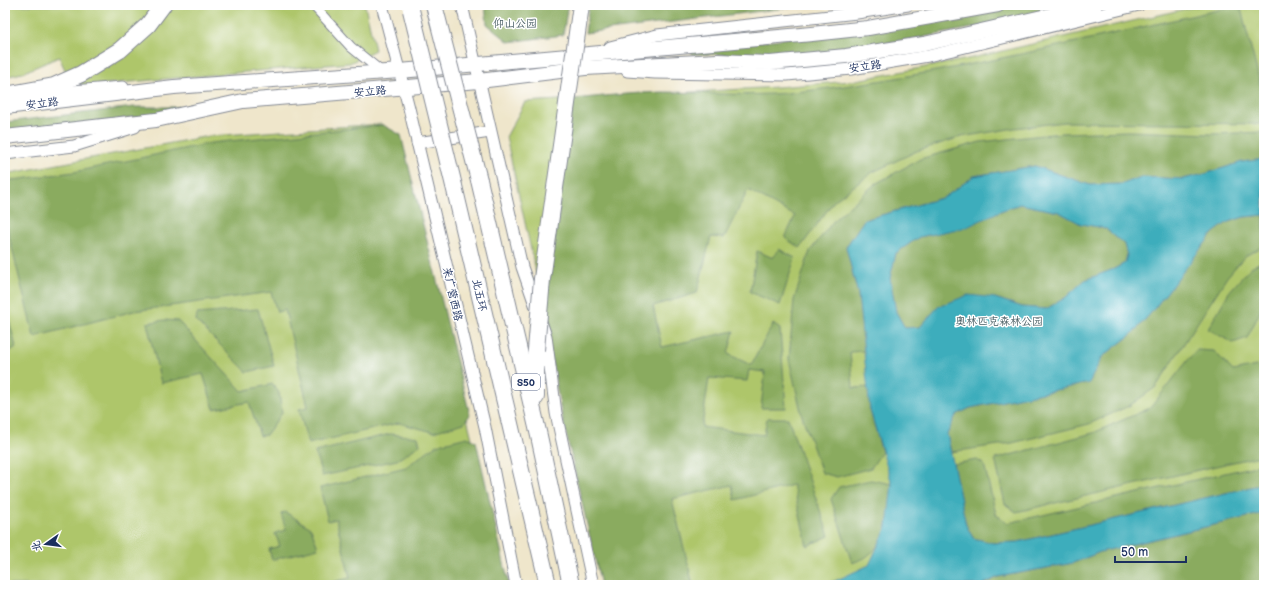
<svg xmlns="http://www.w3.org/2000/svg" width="1269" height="590" font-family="'Balsamiq Sans','LXGW WenKai TC',sans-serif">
  <rect width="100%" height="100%" fill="#fff"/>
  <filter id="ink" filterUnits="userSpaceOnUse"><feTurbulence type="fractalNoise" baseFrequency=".025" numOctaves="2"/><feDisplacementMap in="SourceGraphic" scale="8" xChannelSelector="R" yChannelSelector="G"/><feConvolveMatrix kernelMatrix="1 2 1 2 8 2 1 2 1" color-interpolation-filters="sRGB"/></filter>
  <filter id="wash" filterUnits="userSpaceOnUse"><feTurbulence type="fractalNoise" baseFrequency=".012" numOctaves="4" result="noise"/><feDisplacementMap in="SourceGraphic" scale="16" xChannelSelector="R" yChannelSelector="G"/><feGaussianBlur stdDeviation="0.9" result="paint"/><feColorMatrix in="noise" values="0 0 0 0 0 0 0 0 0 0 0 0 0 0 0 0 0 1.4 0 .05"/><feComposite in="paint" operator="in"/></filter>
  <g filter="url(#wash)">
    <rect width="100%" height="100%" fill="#efe6cb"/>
    <!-- green -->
    <g fill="#aec66b" stroke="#647a64">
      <path d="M5,5H365L375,50L350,63L73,87L59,57L22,73L5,77Z"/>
      <path d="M1202,5H1264V585H605L506,137L525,102L777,87L851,81L963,60Z"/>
      <path d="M381,124L400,138L507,585H5V174L209,136Z"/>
    </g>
    <!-- forest -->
    <g fill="#8aab5f" stroke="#526d5e">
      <path d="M485,5H568L563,35L509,42L487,24Z"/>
      <path d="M589,5H810L585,33Z"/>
      <path d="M1012,5H1072L978,27L918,38L825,52L760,55L692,54L691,51L980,12Z"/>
      <path d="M1240,5L1264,98V124L1065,122L1015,128L961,137L917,151L873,172L834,201L800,248L785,238L795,216L748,190L724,238L711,237L697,293L653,306L662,347L734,331L728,354L751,365L773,324L780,329L786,408H761L765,372L749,370L747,381L709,378L702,427L764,435L767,418H788L829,536L807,546L793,485L735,500L732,485L672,499L693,585H601L561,412L544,317L574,99C603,96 632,93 662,92C703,92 745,97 787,93C940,77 1090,38 1240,5Z"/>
      <path d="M134,107H201L5,137V122Z"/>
      <path d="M383,125L401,135L470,415L464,423L433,432L399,423L308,444L299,409L308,407L285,310L277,312L271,292L134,311L34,337L5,220V181L74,172L211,143Z"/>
      <path d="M1129,131L1211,134L1264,132V159L1242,162L1205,174L1183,179L1141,177L1123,184L1090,185L1035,166L974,176L945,197L864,220L846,247L858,294L865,351L850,352L853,388L869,387L870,410L882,452L871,468L837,477L822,473L802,416L789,359L794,300L810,251L835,219L875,184L920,159L980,142L1061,133Z"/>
      <path d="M1020,204L1059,212L1081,224L1105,228L1124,244L1127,255L1125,263L1114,269L1085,280L1065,298L1046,309L1022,307L995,298L939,307L920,327L905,328L896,312L890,278L896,253L919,237L942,232Z"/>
      <path d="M1264,215V246L1245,256L1227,277L1156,387L1129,406L1089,424L1012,443L951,452L947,434L956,415L970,408L1088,383L1102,357L1132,334L1150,314L1213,233L1228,222L1244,217Z"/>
      <path d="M779,249L795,258L780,305L750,292L757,251L773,258Z"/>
      <path d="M1264,260V304L1247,338L1233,343L1208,329L1229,292L1250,268Z"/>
      <path d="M5,308H6L16,347L5,355Z"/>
      <path d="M258,309L274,366L247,372L196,321L197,314Z"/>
      <path d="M164,320L178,321L242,391L273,384L279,393L282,413L266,435L260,436L249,402L214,409L203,374L161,383L147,323Z"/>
      <path d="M1196,350L1214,351L1233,371L1256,366L1264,368V455L1016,512L1005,504L995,459L1093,433L1150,408Z"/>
      <path d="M390,434L418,437L420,445L397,460L322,476L315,452Z"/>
      <path d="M467,437L476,441L509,585H320L350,578L336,519L328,521L320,488L406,467L436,445Z"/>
      <path d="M977,460L984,464L996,514L1008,523L1264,464V484L1018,542L993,543L973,538L966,525L953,464Z"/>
      <path d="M871,480L892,484C890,510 890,541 866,557C862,560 857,561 852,563L831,499L839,487Z"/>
      <path d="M285,512L311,528L318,548L272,560L269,549L280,546L275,533L286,530L281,514Z"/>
      <path d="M1264,513V585H982L998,577L1073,563L1100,552Z"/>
    </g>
    <!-- water -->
    <path fill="#3eadbc" stroke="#2c6e8d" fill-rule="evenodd" d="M1264,159V215L1244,217L1228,222L1213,233L1150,314L1132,334L1102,357L1089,383L970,408L956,415L947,434L966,525L973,538L993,543L1018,542L1264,484V513L1100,552L1073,563L998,577L982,585H821L835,581L869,565L887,527L892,484L870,410L858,294L846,247L864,220L945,197L974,176L1035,166L1090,185L1123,184L1141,177L1183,179L1205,174L1242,162ZM1020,204L1059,212L1081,224L1105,228L1124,244L1127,255L1125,263L1114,269L1085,280L1065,298L1046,309L1022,307L995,298L968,295L938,307L920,327L905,328L896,312L890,278L896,253L919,237L967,227L1000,211Z"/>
  </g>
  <g filter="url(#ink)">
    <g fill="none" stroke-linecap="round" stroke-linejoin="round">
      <!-- minor casing -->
      <g stroke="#858a94" stroke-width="11">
        <path id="minor" d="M313,5L351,47L382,72"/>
      </g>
      <!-- tertiary casing -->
      <g stroke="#858a94" stroke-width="13">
        <g id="tertiary">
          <path d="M382,5L409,108L485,427L516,585"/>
          <path d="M462,5L522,267L546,336L556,413L593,585"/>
          <path d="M610,47L657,35L857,13L908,5"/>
          <path d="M627,71L655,73L787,75L851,69L928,56L1139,5"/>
          <path d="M47,93L123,87"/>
          <path d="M417,143L490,132"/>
          <path d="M5,154L74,146L135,127"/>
        </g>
      </g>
      <!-- primary casing -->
      <g stroke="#858a94" stroke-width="16">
        <g id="primary">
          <path d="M5,107L174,87L400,71L812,34L868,28L998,5"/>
          <path d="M5,137L156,120L243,101L479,81L585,68L718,61L770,63L846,56L924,44L1095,5"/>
        </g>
      </g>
      <!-- motorway casing -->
      <g stroke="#858a94" stroke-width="18">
        <g id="motorway">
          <path d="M5,95L54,86L81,74L120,50L148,25L163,5"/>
          <path d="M479,180L539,436L571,585"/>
          <path d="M454,186L548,585"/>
          <path d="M536,397V350"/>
        </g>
      </g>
      <!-- minor -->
      <use href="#minor" stroke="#fff" stroke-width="9"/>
      <!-- tertiary -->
      <use href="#tertiary" stroke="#fff" stroke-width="11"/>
      <!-- primary -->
      <use href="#primary" stroke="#fff" stroke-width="14"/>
      <!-- motorway -->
      <use href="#motorway" stroke="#fff" stroke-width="16"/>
      <!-- motorway-bridge casing -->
      <g stroke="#858a94" stroke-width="18" stroke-linecap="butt">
        <g id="motorway-bridge">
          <path d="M434,5L479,180"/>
          <path d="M411,10L454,186"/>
          <path d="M536,350L542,279L581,5"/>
        </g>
      </g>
      <!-- motorway-bridge -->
      <use href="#motorway-bridge" stroke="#fff" stroke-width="16"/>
    </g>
  </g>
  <g text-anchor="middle" stroke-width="3" stroke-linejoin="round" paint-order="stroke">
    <!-- shield labels -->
    <rect fill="#fff" stroke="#5f6d8e" stroke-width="1" x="512" y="374" width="28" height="16" rx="3"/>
    <g font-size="10" font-weight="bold" fill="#1b2f5e">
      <text x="526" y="386">S50</text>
    </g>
    <!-- park labels -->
    <g font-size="11" fill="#475c62" stroke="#fff">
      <text x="515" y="27">仰山公园</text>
      <text x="999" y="325">奥林匹克森林公园</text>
    </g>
    <!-- street labels -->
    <g font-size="11" fill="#1b2f5e" stroke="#fff">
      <text transform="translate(865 66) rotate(-8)" y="4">安立路</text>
      <text transform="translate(370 91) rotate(-5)" y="4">安立路</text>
      <text transform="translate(42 103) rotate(-7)" y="4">安立路</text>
      <text transform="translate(453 294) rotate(77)" y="4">来广营西路</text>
      <text transform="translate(480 295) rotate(77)" y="4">北五环</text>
    </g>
  </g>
  <!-- margin -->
  <rect width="1269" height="590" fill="none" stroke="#fff" stroke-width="20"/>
  <!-- north arrow -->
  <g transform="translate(46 544) rotate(256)" stroke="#ffffff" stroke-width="3" paint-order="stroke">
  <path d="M0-3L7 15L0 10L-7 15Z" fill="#1b2f5e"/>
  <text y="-6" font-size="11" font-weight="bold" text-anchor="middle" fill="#1b2f5e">北</text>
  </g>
  <!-- scale -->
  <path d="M1115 556v6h71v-6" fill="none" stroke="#1b2f5e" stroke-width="2"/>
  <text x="1121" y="556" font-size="12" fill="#1b2f5e" stroke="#ffffff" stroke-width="3" paint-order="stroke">50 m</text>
</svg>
